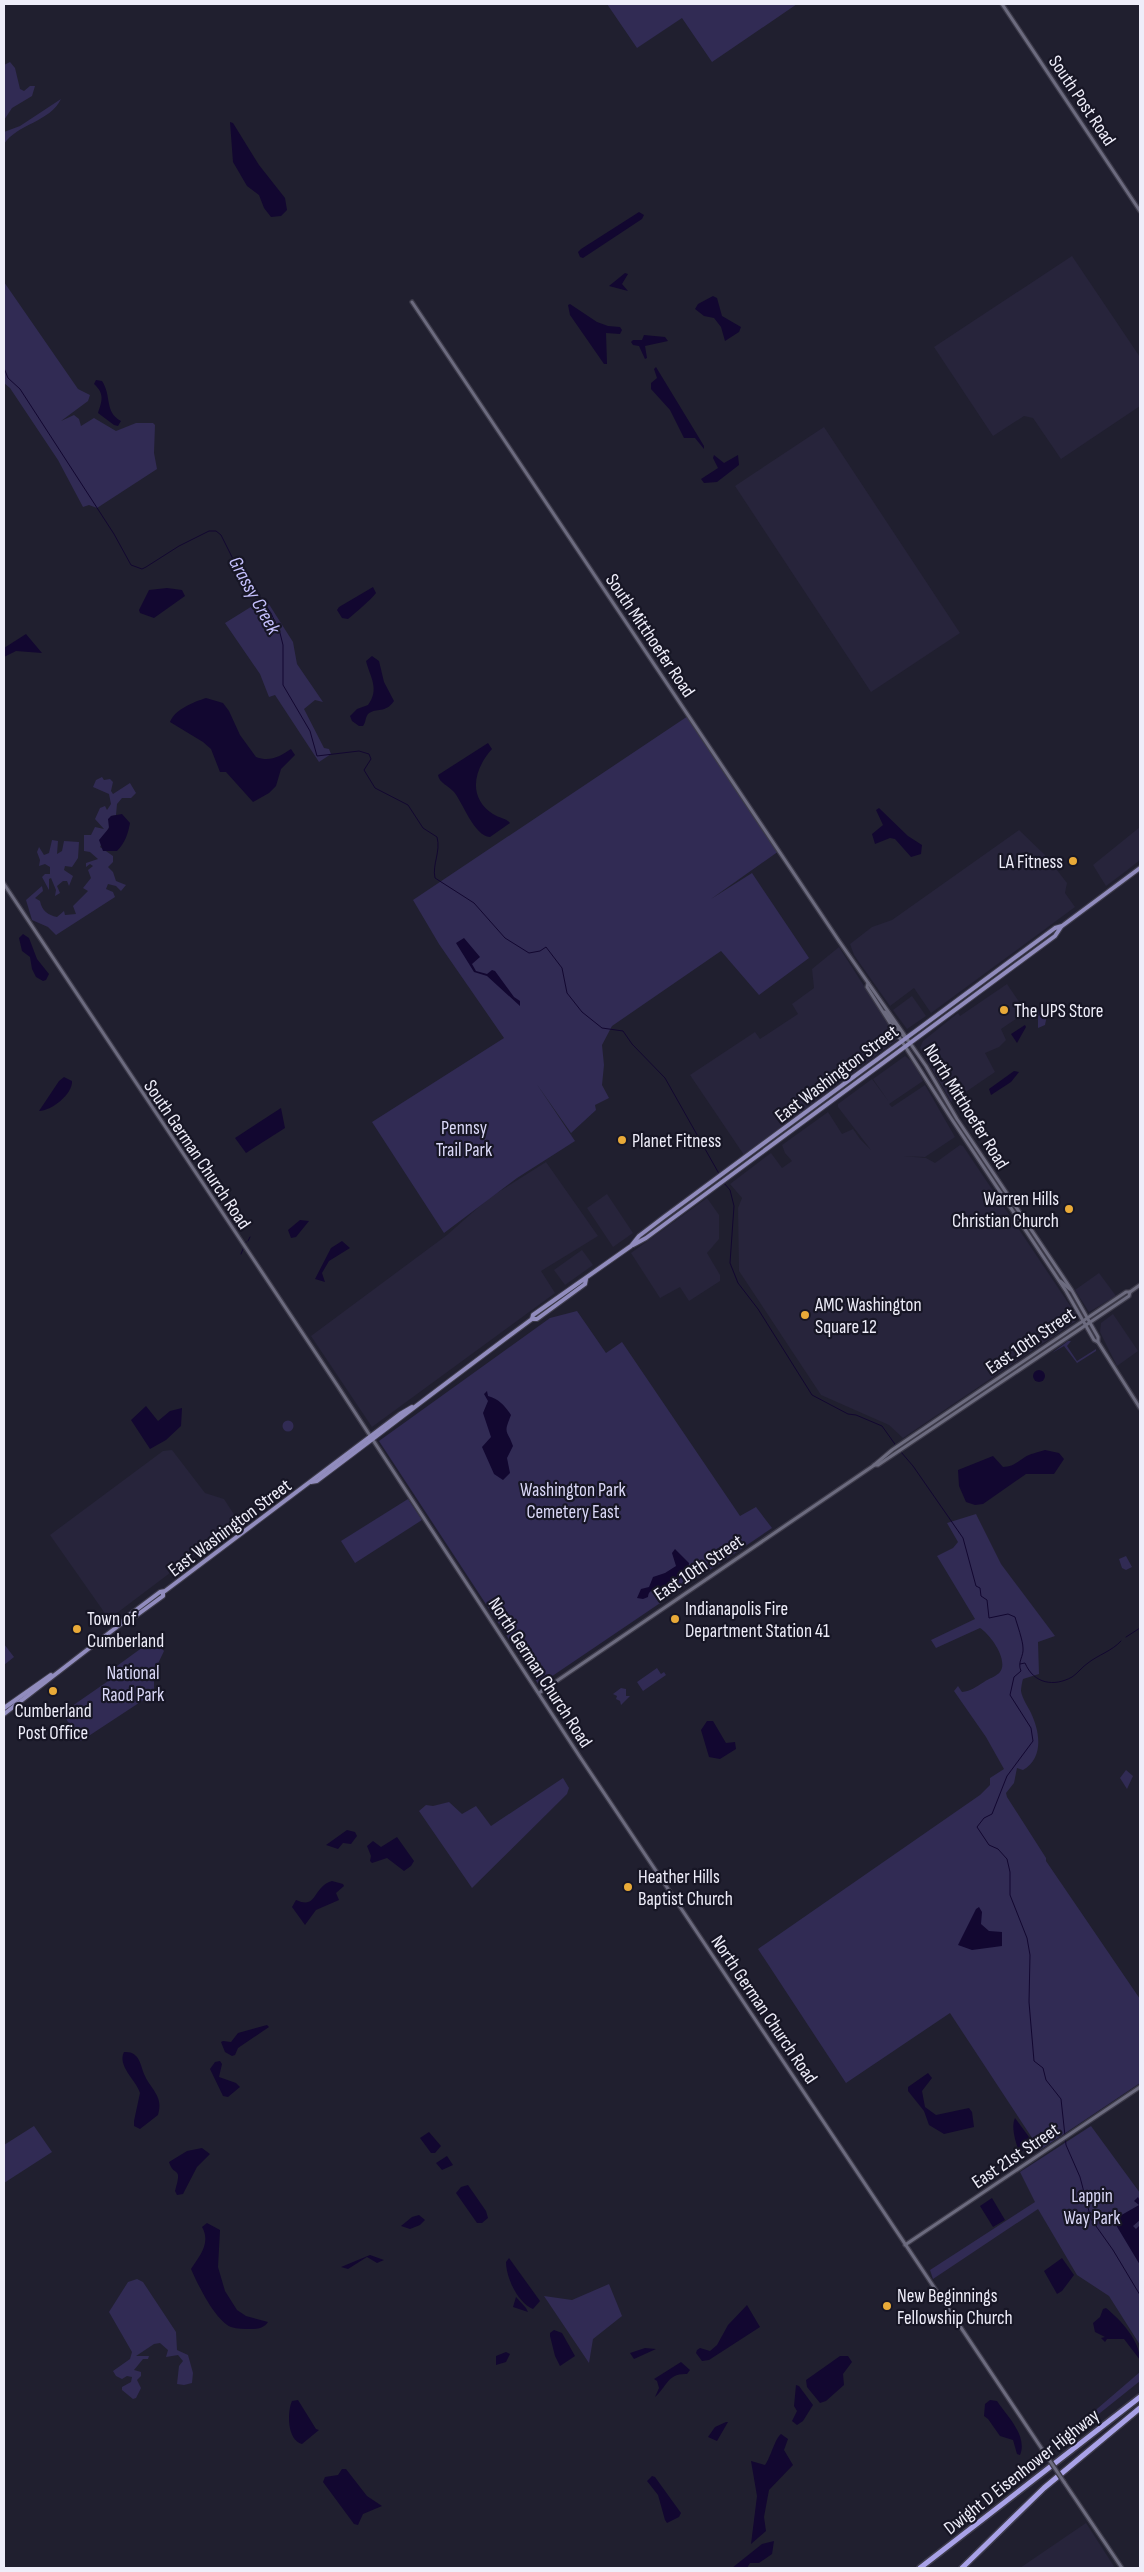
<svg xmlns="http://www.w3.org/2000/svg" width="1144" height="2572" font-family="'Sofia Sans Condensed',sans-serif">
  <rect width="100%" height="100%" fill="#201f2f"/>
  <!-- built -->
  <g fill="#27243b">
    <path d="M1072,256L1140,357V406L1061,459L1033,418L1024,416L993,436L934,347Z"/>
    <path d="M824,427L960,633L871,692L735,486Z"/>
    <path d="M1140,827V860L1126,871L1119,860L1126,871L1106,886L1093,865Z"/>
    <path d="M1019,830L1046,856L1067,883L1065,893L1075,907L931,1013L914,988L890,1006L854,955L850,944L872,927L892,920Z"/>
    <path d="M839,947L898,1039L744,1155L690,1075L755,1032L760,1039L798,1014L792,1004L814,988L812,969Z"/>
    <path d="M1007,984L1026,1012L1001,1029L1006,1040L999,1047L985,1053L995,1072L951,1102L920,1048L923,1041L958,1013L960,1016Z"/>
    <path d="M912,996L926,1016L907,1029L893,1010Z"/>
    <path d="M905,1056L914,1063L923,1081L889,1104L892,1107L925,1085L955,1137L925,1157L903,1156L926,1158L935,1163L960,1145L963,1146L1077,1316L1076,1321L903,1438L889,1425L821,1395L739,1271L738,1208L742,1198L730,1184L771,1153L782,1168L792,1161L785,1153L782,1145L828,1112L842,1134L853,1129L860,1139L871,1150L838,1107V1104L872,1079L889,1102L873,1079Z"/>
    <path d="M546,1162L598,1236L541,1271L555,1293L372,1427L311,1336L447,1235L489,1198Z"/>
    <path d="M607,1194L633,1233L613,1247L587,1208Z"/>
    <path d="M707,1198L719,1215V1239L707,1253L720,1275V1281L689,1301L680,1287L660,1298L631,1253Z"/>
    <path d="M582,1250L593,1265L565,1285L554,1270Z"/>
    <path d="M1099,1273L1116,1296L1089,1312L1075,1290Z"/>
    <path d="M1113,1314L1138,1351L1117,1366L1100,1332L1101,1323Z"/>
    <path d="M172,1450L205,1493L224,1499L235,1516L203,1548L109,1619L50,1535L163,1451Z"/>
    <path d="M1086,2523L1115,2568H1020Z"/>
  </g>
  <!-- green -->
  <g fill="#312b54">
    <path d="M607,4H797L712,62L682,18L637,48Z"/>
    <path d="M10,62L15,68L20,89L24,91L30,86H35L32,96L12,108L4,120V65Z"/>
    <path d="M61,99C50,122 17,124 4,144V132L20,126Z"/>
    <path d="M4,282L78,389L90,395L88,401L61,421L74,415L79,419L81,426L94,418L116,431L136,423H153L155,425L154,453L157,469L97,508L89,505L83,507L58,460L10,388L4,383Z"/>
    <path d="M265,598L293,642L297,664L323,702L315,700L304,709L324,748L329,749L331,754L319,762L275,695L269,697L260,674L225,623Z"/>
    <path d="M688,716L779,851L711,899L752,873L809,958L759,995L721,951L612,1026L602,1045L604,1065L602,1085L609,1098L595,1105L596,1110L571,1133L536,1083L575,1141L517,1178L444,1233L372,1122L504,1038L439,944L413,900Z"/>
    <path d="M102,777L104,780L110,779L113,782L111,791L113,794L130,783L136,793L131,798H122L117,804L116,815L111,816L109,827L100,847L113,856V862L108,867L113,872L116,881L126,885L121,891L116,886L108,884L106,889L113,892L115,897L56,935L48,927L32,920L26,900L42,886L43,891L35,898L40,901C42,911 48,915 57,917L64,911L65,915L76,914L73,906L88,891L83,888L91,878L88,870L93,866L90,864L86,867V863L98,859L90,852L84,851V835H91L95,827L104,829L95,819L100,808L105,806L107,810L111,804L109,794L93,787L96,780Z"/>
    <path d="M52,840L58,841L57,854L62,851L64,841L79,842L78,858L72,867L65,866L64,870L73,876L69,886L67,881H63L57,886L60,893L55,896L56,890L51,878L49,879V890L42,877L45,874H50V867L45,864L39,866L40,860L37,852L39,847L44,855L49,853Z"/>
    <path d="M1042,1007L1048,1010L1045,1025L1038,1028V1011Z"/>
    <path d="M577,1311L606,1353L622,1342L740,1516L756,1507L772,1528L710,1570L707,1569L706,1572L539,1685L379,1441L550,1318Z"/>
    <path d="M1068,1341H1071L1067,1346L1077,1361L1096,1349V1351L1077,1363L1064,1346L1052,1353Z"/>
    <circle cx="288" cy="1426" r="5.5"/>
    <path d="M408,1499L422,1520L355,1563L341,1541Z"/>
    <path d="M976,1514L1001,1564L1055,1636L1038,1642L1039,1674L1023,1679C1022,1682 1021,1688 1021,1691C1022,1698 1028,1707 1031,1713C1040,1732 1044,1758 1023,1770L1017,1768L1014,1783L1006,1793L1007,1797L1046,1858V1861L1140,1999V2083L1040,2150L950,2013L846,2083L758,1949L980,1795L990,1785V1778L1004,1769L986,1737L954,1691L958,1686L962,1692C971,1691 976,1687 984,1682C988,1679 997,1676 1000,1672C1009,1660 990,1634 980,1628L936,1648L931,1640L975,1619L937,1556L953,1548L958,1542L947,1523Z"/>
    <path d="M1126,1556L1132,1567L1126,1570L1122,1568L1119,1559Z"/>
    <path d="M154,1639L164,1651L154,1672V1693L81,1741L62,1713L114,1677L110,1671Z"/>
    <path d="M4,1644L14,1657L4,1665Z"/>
    <path d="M657,1668L661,1674L664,1672L666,1675L643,1691L637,1682Z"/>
    <path d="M621,1688L626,1689V1696H630L621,1705L620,1701L616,1699L617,1696L613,1694Z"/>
    <path d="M1126,1770L1133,1776L1127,1789L1120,1778Z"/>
    <path d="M563,1778L569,1788L567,1794L472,1888L419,1811L426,1805L433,1806L449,1802L462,1814L476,1806L491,1826Z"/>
    <path d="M34,2126L52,2152L4,2183V2145Z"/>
    <path d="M1091,2126L1140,2193V2345L1109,2296L1077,2275L1038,2209L933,2279L930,2270L1035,2202L1020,2172Z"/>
    <path d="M137,2279L143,2282L176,2332L177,2350L188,2355L193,2373L192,2383L184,2385L177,2384L179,2366L183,2361L178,2355L166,2357L168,2350L160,2343L154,2344L136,2356H149L148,2359H143L134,2370L141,2372V2376L137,2380L141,2388L136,2398L133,2399L122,2390V2387L131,2382L132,2377L127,2376L122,2379L116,2376L113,2371L130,2359L132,2352L109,2312L128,2282Z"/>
    <path d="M609,2284L622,2316L593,2339L589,2363L544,2296L572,2300Z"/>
    <path d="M1140,2372V2381L1065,2441L1055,2445Z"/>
  </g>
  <!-- water -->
  <g fill="#120730">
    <path d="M230,122L233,123L259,165L285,198L287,210L281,216L271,217L264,208L259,195L247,186L233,162Z"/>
    <path d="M639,212L644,215L642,219L583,258L580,257L578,252L581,249Z"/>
    <path d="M625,273L628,274L622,284L628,291L609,286Z"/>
    <path d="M713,296L717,298L722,316L741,327L739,332L725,341L721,327L714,318L704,316L695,309L698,304Z"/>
    <path d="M570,304L597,322L608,326L620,327L622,330L620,334L606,333L607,364H604L570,315L568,305Z"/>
    <path d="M644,335L665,337L668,341L645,346L647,358L645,359L639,346L633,345L631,342L633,340H642Z"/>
    <path d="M656,367L704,446V449L695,438H684L670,410L651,389V383L657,378L654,369Z"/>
    <path d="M96,380L102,381C112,396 104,412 121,421L118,426L114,425L98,413C102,401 105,394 94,384Z"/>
    <path d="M714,455L724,463L738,455L739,465L717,482L704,483L701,479L718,468L713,458Z"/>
    <path d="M373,587L376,593C373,598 354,614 348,619L342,618L337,610L339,607Z"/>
    <path d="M167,588L182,590L185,596L154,618L140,613L139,610L149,590Z"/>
    <path d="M26,634L42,653L16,651L4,657V648Z"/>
    <path d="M372,656L379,661L384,682L394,701C385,714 377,707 368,714C365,718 366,722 363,726H359L352,721L350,716L357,709L368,705C380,689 370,677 366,661Z"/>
    <path d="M206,698L223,703L229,711L240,735L256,757C270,762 279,757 291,749L295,755L281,769L276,786L269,793L253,802L226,772H220L211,749L203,742L170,722C175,709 194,702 206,698Z"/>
    <path d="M488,743L492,749C474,769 467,797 493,814C499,818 506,818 510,823L490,837C474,836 463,803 454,792C449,786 439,783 438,775Z"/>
    <path d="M879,808L908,836L922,845L921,854L911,857L895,839L890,838L875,844L872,834L883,825L876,810Z"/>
    <path d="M122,814L130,823C128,834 125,843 117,851H103L99,840L109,828L108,819L111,816Z"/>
    <path d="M23,934L29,938L37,959L49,974L46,980L43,981L36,977L32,969L30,957L22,951L19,938Z"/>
    <path d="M464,938L480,957L472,964L476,971L487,974L492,970L495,971L514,997L520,1001V1006L487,976L474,972L456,943Z"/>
    <path d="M1025,1025L1026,1027L1017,1043L1011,1034Z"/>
    <path d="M1014,1071L1019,1072L1011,1082L991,1095L989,1089Z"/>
    <path d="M64,1077L72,1081C73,1094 51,1111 39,1111L59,1081Z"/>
    <path d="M281,1108L285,1128L246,1153L235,1138Z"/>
    <path d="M300,1220L309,1221L296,1237L291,1238L288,1230Z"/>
    <path d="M342,1241L350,1248L329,1261L322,1273L325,1282L315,1279L331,1248Z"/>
    <circle cx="1039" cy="1376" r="6"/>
    <path d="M487,1391L488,1396C499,1399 505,1406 511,1415C503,1435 507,1429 513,1446L507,1458L510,1473L503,1480L494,1474L482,1447L491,1437L483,1413L488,1401L484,1394Z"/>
    <path d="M146,1406L158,1421L170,1411L182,1408L181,1426L166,1440L150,1449L131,1420Z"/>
    <path d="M1045,1450L1059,1453L1064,1459L1054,1474H1026L983,1504L975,1505L966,1502L959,1486L958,1470L993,1456L1003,1467C1013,1467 1017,1462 1025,1457C1029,1454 1039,1452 1045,1450Z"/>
    <path d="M675,1549L689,1563C688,1576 674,1583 664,1590C658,1591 649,1587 648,1597L643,1599L637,1598L641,1589L649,1587L653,1577L665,1573L676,1566L672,1553Z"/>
    <path d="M707,1721H713L726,1743L735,1742L736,1749L720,1759L709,1757L701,1730Z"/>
    <path d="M347,1830L355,1832L357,1836L351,1844L343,1843L338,1849L326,1845Z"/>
    <path d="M397,1837L414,1861L411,1866L404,1871L387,1858L372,1863L370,1861L371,1856L367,1846L373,1841L381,1847Z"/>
    <path d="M332,1881L343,1884L344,1886L336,1893L339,1900L316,1910L305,1925L292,1907L296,1900C318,1910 312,1887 332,1881Z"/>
    <path d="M979,1907L982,1912L981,1924L989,1931L1002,1932V1946L972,1950L958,1945L976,1909Z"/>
    <path d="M267,2025L269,2027L238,2048L235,2055L232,2056L225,2052L221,2042L223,2041L231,2042L238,2033Z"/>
    <path d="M124,2052C140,2051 140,2065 145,2076C151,2089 164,2097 158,2115L140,2129L134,2126V2121L140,2093C136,2080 117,2066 124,2052Z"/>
    <path d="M220,2061L222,2064L219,2077L236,2083L240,2087L228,2097L223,2096L210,2069L215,2062Z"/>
    <path d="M928,2073L932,2078L922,2091L925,2107L936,2115L969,2108L972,2112L974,2127L944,2134L929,2125L924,2111L908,2091V2087Z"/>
    <path d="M1015,2118L1029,2137L1031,2146L1022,2151L1018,2149C1015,2140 1011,2126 1015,2118Z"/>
    <path d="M429,2132L441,2146L435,2153H431L420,2138Z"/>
    <path d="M202,2148L210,2154L197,2167L183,2194L177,2195L175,2191C183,2165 174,2178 169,2162L187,2151Z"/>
    <path d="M447,2156L453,2165L442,2170L436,2163Z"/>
    <path d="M468,2185L486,2211L488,2218L482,2223H477L456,2193L461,2187Z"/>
    <path d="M1138,2197L1140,2201V2220L1133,2226L1136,2229L1140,2225V2265L1110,2215L1111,2213L1118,2217L1139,2205L1134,2201Z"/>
    <path d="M992,2198L1005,2220L993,2227L980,2206Z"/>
    <path d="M419,2215L425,2220L420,2225L410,2229L401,2226L412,2217Z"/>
    <path d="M207,2223L220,2230L218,2267L225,2291L237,2310L246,2316L268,2322C264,2328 258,2329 251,2329C245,2329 237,2329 231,2327C215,2320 198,2285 191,2269C200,2255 211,2243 202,2227Z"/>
    <path d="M370,2255L384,2260L377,2263L367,2257L348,2269L341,2267Z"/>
    <path d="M509,2258L540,2301L533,2309C518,2303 506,2278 506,2262Z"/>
    <path d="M1062,2258L1074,2275L1062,2291L1057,2294L1044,2271Z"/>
    <path d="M516,2297L526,2308L528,2312L513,2307Z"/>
    <path d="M747,2305L760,2327L709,2360L702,2361L696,2353L697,2350L700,2348L710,2351L717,2345L728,2325Z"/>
    <path d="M1106,2308C1121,2320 1140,2341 1140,2360L1124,2339H1107L1105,2342L1101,2338L1105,2337L1095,2332L1093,2323L1100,2317L1103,2309Z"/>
    <path d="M554,2330L562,2333L575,2356L560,2366L555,2356L550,2336V2333Z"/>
    <path d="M645,2348L656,2349L634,2359L630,2353Z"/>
    <path d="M506,2352L510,2354L506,2362L496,2365V2356Z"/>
    <path d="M840,2356H848L852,2362L843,2374L844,2385L826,2401L820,2403L807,2387L806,2380Z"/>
    <path d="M681,2362L690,2370L687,2374C667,2373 667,2387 655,2397L659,2388L657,2381L654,2379Z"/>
    <path d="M796,2385L799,2386L813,2405L803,2421L797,2425L792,2421L797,2411L794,2406Z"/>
    <path d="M298,2400L316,2429L319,2430L302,2444C287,2440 287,2412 292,2401Z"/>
    <path d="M990,2400L997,2401C1007,2416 1028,2436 1020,2455L1017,2454L1013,2440L1000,2436L988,2419L984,2416L985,2404Z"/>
    <path d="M726,2422H728L717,2441L708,2437L715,2427Z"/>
    <path d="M781,2434L788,2439L784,2450L793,2465L769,2490L764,2517L766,2531L751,2544L757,2496L751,2461L765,2465C771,2457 775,2438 781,2434Z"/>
    <path d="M342,2469H346L367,2496L382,2506L363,2514L358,2525L354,2524L323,2482L325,2477L338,2475Z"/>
    <path d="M652,2476L655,2477L681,2513L679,2517L667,2523L665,2520L658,2495L647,2481Z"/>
    <path d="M774,2541L772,2554L759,2563H750L747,2568H732L762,2544Z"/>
  </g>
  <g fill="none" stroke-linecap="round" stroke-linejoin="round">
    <!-- stream -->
    <g stroke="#120730" stroke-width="1">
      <path d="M4,368L8,378L20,389L114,534L131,565L142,569L146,567L179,546L209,531H216L221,535L233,559L271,613L280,633L283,645V685L310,731L317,756L359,751L369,754L371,759L364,770L375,788L408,805L423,828L437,837C441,852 432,864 435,878L474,903L505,938L529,953L540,951L546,947L562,968L567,993L582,1012L602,1028L623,1031L632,1044L665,1078L722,1179"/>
      <path d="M724,1183L730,1190L734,1206L730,1263L738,1283L758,1309L812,1395L848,1414L856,1415L882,1426L897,1447"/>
      <path d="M248,1241L250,1237"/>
      <path d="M241,1254L246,1242"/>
      <path d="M901,1452L913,1466L963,1538L976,1586L980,1588L981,1596L987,1600L989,1618L1008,1614L1015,1617C1017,1624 1023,1641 1023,1648C1024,1656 1017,1662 1021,1671L1014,1677L1010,1695L1031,1728L1033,1741L1007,1776L992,1814L984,1818L977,1827L989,1845L998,1849L1007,1859L1010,1872V1895L1027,1938L1030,1955L1029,2002L1034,2061L1043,2068L1046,2080L1061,2099L1066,2145L1080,2177L1091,2219L1113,2250L1140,2295"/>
      <path d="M1126,1637L1140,1628"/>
      <path d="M1020,1664L1025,1663C1034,1684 1054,1687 1072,1677C1077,1674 1083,1666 1088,1663C1098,1655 1112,1651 1121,1641"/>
    </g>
    <!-- secondary casing -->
    <g stroke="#3c3a49" stroke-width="5.5">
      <g id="secondary">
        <path d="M1002,4L1140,211"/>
        <path d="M412,302L839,941L926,1066L957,1119L1071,1289L1098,1337V1342"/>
        <path d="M4,884L337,1385L580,1757L1048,2458"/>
        <path d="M868,983L867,987L951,1118L1066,1291L1094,1340L1098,1342L1140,1408"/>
        <path d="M885,1012L907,1040"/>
        <path d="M1060,1281L1071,1290"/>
        <path d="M874,1465H878L1129,1296L1130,1292L1140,1285"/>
        <path d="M539,1693L873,1466L892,1450L1126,1292H1130"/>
        <path d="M905,2245L1140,2087"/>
        <path d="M1064,2482L1122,2568"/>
      </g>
    </g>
    <!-- primary casing -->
    <g stroke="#3c3a49" stroke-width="6">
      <g id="primary">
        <path d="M633,1245L646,1238L1055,936L1061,927"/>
        <path d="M532,1319H537L585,1284L586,1279"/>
        <path d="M311,1482L317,1481C389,1427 459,1373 532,1319L533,1315L631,1246L639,1236L664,1217L1055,928L1062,926L1140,868"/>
        <path d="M122,1623H126L163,1596V1593"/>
        <path d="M4,1708L51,1675"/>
        <path d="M4,1714L122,1623L124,1619L160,1592L165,1591L400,1414L412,1407"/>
      </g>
    </g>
    <!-- motorway casing -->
    <g stroke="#3c3a49" stroke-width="8">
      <g id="motorway">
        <path d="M920,2568L1140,2397"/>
        <path d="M962,2568L1044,2488L1140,2408"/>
      </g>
    </g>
    <!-- secondary -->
    <use href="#secondary" stroke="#6c6b7f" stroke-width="3"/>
    <!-- primary -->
    <use href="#primary" stroke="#918cbe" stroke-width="4"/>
    <!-- motorway -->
    <use href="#motorway" stroke="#a9a2e8" stroke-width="5"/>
    <!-- secondary-bridge casing -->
    <g stroke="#3c3a49" stroke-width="5.5" stroke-linecap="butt">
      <path id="secondary-bridge" d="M1048,2458L1064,2482"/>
    </g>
    <!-- secondary-bridge -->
    <use href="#secondary-bridge" stroke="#6c6b7f" stroke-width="3"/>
  </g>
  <!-- markers -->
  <g fill="#e9aa38" stroke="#171625" stroke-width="2">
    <circle cx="1073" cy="861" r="5"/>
    <circle cx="1004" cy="1010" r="5"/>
    <circle cx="622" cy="1140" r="5"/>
    <circle cx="1069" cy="1209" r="5"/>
    <circle cx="805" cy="1315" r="5"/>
    <circle cx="675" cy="1619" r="5"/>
    <circle cx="77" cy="1629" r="5"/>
    <circle cx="53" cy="1691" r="5"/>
    <circle cx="628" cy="1887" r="5"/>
    <circle cx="887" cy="2306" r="5"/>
  </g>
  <g text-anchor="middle" stroke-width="4.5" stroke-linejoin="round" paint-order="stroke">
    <!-- street labels -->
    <g font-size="19" fill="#eeedf9" stroke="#171625">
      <text transform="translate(1083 100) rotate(56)" y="7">South Post Road</text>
      <text transform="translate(651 635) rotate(56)" y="7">South Mitthoefer Road</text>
      <text transform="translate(836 1073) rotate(-37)" y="7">East Washington Street</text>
      <text transform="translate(967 1106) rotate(58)" y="7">North Mitthoefer Road</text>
      <text transform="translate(198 1154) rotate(56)" y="7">South German Church Road</text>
      <text transform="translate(1030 1340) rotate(-34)" y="7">East 10th Street</text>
      <text transform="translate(229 1527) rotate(-37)" y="7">East Washington Street</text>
      <text transform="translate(698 1567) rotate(-34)" y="7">East 10th Street</text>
      <text transform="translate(541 1672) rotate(57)" y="7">North German Church Road</text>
      <text transform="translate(765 2009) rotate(56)" y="7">North German Church Road</text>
      <text transform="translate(1015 2155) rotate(-34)" y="7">East 21st Street</text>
      <text transform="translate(1021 2471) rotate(-38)" y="7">Dwight D Eisenhower Highway</text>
    </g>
    <!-- poi labels -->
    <g font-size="19" fill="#eeedf9" stroke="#171625" text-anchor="start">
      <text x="1063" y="868" text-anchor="end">LA Fitness</text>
      <text x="1014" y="1017">The UPS Store</text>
      <text x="632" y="1147">Planet Fitness</text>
      <text x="1059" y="1205" text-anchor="end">Warren Hills<tspan x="1059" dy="22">Christian Church</tspan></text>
      <text x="815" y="1311">AMC Washington<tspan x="815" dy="22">Square 12</tspan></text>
      <text x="685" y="1615">Indianapolis Fire<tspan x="685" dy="22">Department Station 41</tspan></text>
      <text x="87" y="1625">Town of<tspan x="87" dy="22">Cumberland</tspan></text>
      <text x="53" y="1717" text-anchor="middle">Cumberland<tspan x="53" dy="22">Post Office</tspan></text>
      <text x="638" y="1883">Heather Hills<tspan x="638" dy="22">Baptist Church</tspan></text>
      <text x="897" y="2302">New Beginnings<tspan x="897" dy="22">Fellowship Church</tspan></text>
    </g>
    <!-- park labels -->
    <g font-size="19" fill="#dad8f7" stroke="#171625">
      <text x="464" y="1134">Pennsy<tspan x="464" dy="22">Trail Park</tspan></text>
      <text x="573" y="1496">Washington Park<tspan x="573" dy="22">Cemetery East</tspan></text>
      <text x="133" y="1679">National<tspan x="133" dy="22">Raod Park</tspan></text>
      <text x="1092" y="2202">Lappin<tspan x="1092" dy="22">Way Park</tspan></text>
    </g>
    <!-- water labels -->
    <g font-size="20" font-style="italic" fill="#c5c0fd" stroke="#171625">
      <text transform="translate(255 595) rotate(61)" y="7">Grassy Creek</text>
    </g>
  </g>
  <!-- border -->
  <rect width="1144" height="2572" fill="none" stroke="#eeedf9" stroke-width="10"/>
</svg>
